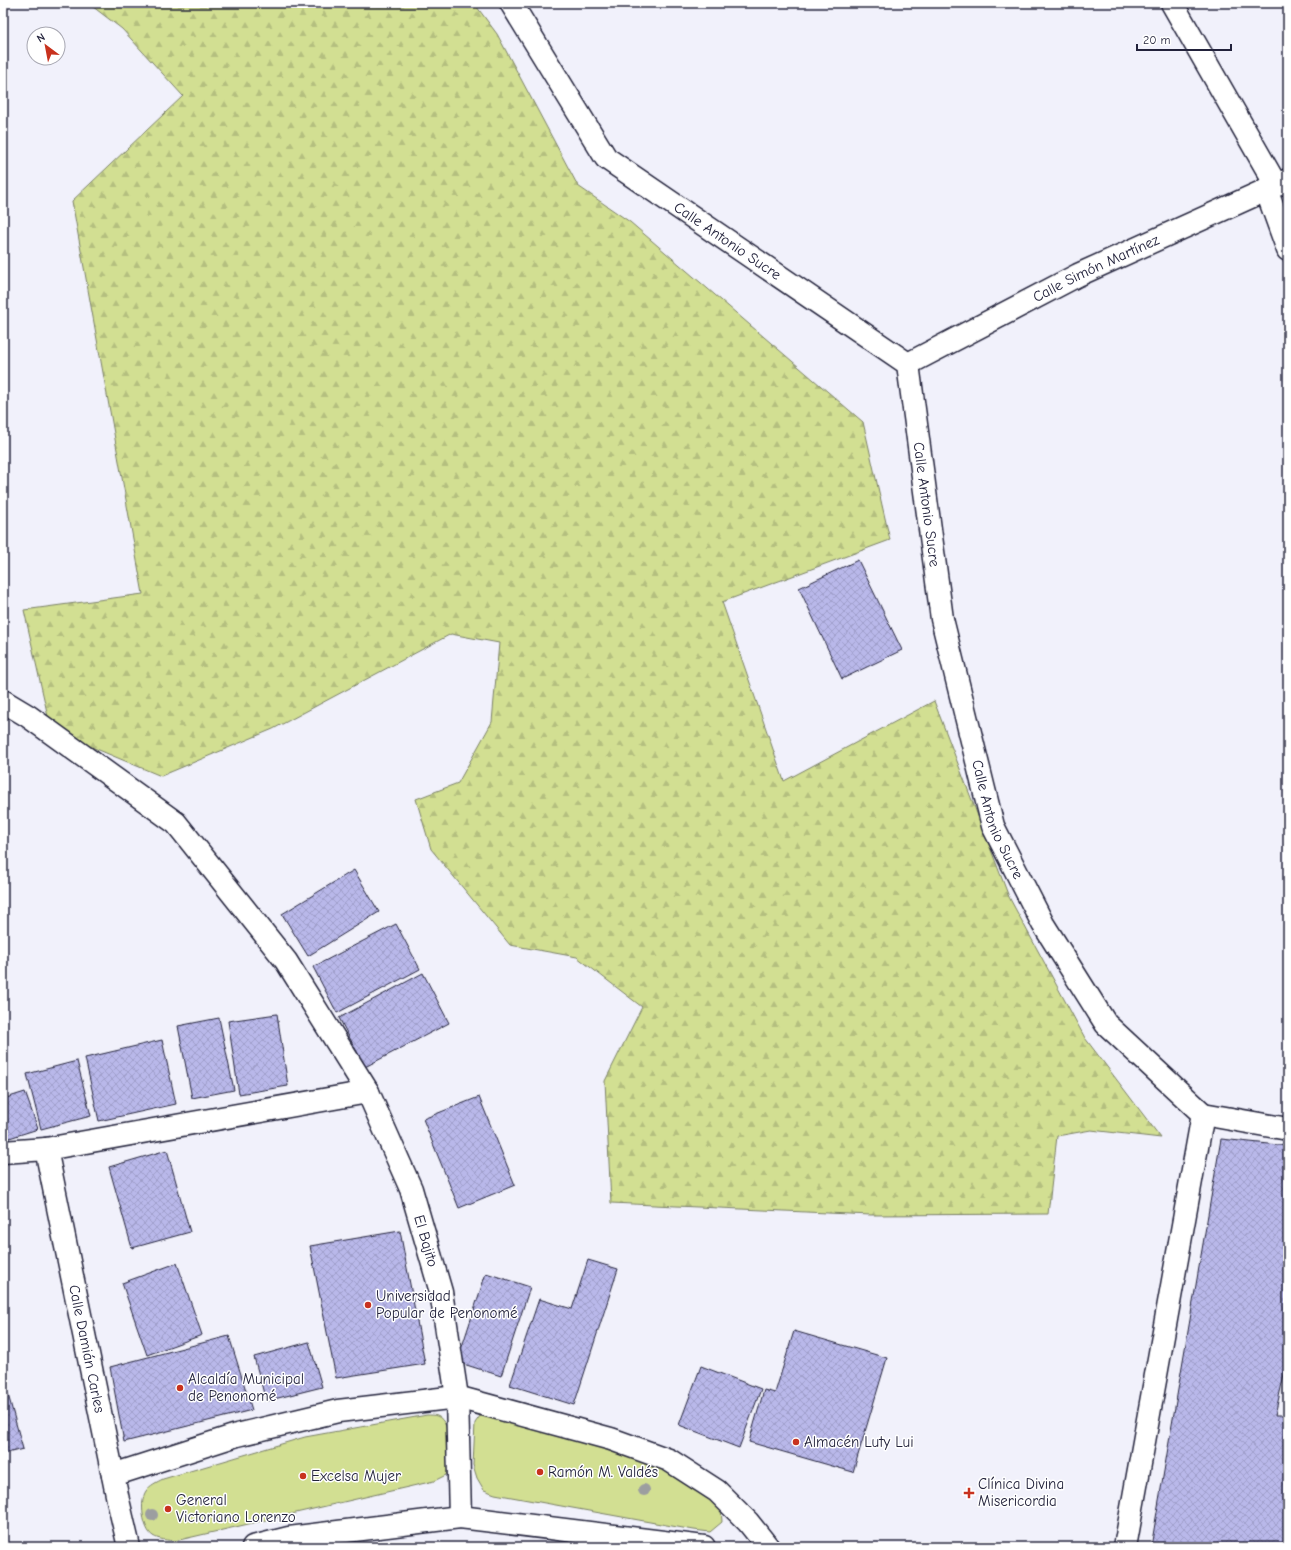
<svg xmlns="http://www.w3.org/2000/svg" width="1291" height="1550" font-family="'Comic Neue',sans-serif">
  <defs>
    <pattern id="forest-firs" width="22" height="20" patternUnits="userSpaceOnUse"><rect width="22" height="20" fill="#d2df92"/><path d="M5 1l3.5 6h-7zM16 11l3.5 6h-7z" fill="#b4bf7f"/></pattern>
    <pattern id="building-cross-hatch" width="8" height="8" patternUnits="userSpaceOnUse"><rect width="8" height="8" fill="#b9b8ea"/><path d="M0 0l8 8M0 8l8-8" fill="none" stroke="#9f9eca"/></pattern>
  </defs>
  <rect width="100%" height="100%" fill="#f1f1fb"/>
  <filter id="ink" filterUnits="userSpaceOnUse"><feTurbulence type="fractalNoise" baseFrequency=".025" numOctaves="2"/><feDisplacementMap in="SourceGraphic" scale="8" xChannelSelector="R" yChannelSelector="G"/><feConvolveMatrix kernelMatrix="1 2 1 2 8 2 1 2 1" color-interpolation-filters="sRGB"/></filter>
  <g filter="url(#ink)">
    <!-- green -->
    <g fill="#d2df92" stroke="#7a8066">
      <path d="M427,1415C430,1415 434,1415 437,1416C453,1422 451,1463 446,1475L434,1481L175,1541C168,1540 159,1540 153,1536C143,1530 139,1501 146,1491C150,1485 157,1482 163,1479L305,1437Z"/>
      <path d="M487,1415L604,1444L683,1477L721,1508L722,1522L710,1532L694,1530L495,1494L484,1490L477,1478L473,1465L475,1423L480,1416Z"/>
    </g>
    <!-- forest -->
    <path fill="url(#forest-firs)" stroke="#7a8066" d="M88,3H474L497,34L578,186L630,222L863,422L890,540L722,602L784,781L934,701L1009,897L1085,1038L1161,1138L1091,1130L1057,1136L1048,1214L871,1215L611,1203L605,1081L642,1007L577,957L510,945L431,849L416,799L458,783L492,722L499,643L451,634L273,729L161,776L51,730L24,610L143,594L72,201L183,96L122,29Z"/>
    <!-- building -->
    <g fill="url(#building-cross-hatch)" stroke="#22223b">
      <path d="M858,560L902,650L842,679L799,588Z"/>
      <path d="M354,870L379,912L308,956L282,914Z"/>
      <path d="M396,924L420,969L337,1013L313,967Z"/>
      <path d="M423,973L449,1023L365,1067L339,1018Z"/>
      <path d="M277,1014L288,1086L239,1094L228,1021Z"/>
      <path d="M219,1018L234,1090L192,1098L178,1026Z"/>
      <path d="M162,1040L176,1104L99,1121L85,1058Z"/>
      <path d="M77,1061L91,1116L41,1129L27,1074Z"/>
      <path d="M25,1092L38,1129L3,1140V1099Z"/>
      <path d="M479,1097L515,1185L459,1208L423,1119Z"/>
      <path d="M1221,1139L1288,1146V1356L1275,1415H1288V1547H1151Z"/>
      <path d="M167,1150L190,1232L132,1248L109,1167Z"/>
      <path d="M400,1231L425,1364L336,1378L310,1246Z"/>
      <path d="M588,1260L618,1269L574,1405L510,1385L539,1299L572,1309Z"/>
      <path d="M177,1263L202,1335L147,1355L122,1283Z"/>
      <path d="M486,1273L530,1287L501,1376L457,1362Z"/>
      <path d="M794,1331L887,1358L853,1472L749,1442L764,1390L775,1393Z"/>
      <path d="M229,1336L252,1410L124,1442L110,1367Z"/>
      <path d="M309,1342L322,1387L266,1401L254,1357Z"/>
      <path d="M701,1366L761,1389L739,1448L679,1425Z"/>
      <path d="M3,1376L23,1449L3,1454Z"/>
    </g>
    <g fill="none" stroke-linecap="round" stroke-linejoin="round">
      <!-- minor casing -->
      <g stroke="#22223b" stroke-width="25">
        <g id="minor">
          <path id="s1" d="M511,3L606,158L908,364L942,619L993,826L1043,924L1106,1024L1203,1114"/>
          <path d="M1172,3L1276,185"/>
          <path d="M1266,189L1288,250"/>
          <path id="s2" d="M908,364L1078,275L1288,180"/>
          <path id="s3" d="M3,701L28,716L176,823L286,961L368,1092L411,1189L441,1292L457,1397L460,1517"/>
          <path d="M1203,1114L1288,1129"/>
          <path id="s4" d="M46,1149L118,1500L129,1547"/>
          <path d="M3,1152L46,1149L368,1092"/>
          <path d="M113,1475L237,1435L338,1411L457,1397L611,1439L669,1460L717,1491L748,1522L768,1547"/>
          <path d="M1125,1547L1203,1114"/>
        </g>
      </g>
      <!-- major casing -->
      <g stroke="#22223b" stroke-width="25">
        <path id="major" d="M253,1547L289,1538L460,1517L704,1547"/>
      </g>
      <!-- minor -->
      <use href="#minor" stroke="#fff" stroke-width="22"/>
      <!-- major -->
      <use href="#major" stroke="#fff" stroke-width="22"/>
    </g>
    <!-- trees -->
    <g fill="#9c9ea0">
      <circle cx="644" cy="1490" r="6"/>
      <circle cx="152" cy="1515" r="6"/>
    </g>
  </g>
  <!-- markers -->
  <g fill="#c8321e" stroke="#fff" stroke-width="1.5">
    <circle cx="368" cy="1305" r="4"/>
    <circle cx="180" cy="1388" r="4"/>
    <circle cx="796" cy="1442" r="4"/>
    <circle cx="540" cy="1472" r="4"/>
    <circle cx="303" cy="1476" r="4"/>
    <path d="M967 1487h4v4h4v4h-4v4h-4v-4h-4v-4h4z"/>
    <circle cx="168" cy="1509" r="4"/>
  </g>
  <g text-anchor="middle" stroke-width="3" stroke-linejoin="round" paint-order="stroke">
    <!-- street labels -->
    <g font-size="15" fill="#22223b" stroke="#fff">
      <text dy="5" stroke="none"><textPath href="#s1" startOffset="329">Calle Antonio Sucre</textPath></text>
      <text dy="5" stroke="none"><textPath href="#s2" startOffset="211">Calle Simón Martínez</textPath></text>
      <text dy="5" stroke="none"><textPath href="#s1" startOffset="689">Calle Antonio Sucre</textPath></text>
      <text dy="5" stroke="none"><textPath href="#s1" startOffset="1013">Calle Antonio Sucre</textPath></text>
      <text dy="5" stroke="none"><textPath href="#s3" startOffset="703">El Bajito</textPath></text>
      <text dy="5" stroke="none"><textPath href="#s4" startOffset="204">Calle Damián Carles</textPath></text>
    </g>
    <!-- poi labels -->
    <g font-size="15" fill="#22223b" stroke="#fff" text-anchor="start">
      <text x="376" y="1301">Universidad<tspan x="376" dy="17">Popular de Penonomé</tspan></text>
      <text x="188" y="1384">Alcaldía Municipal<tspan x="188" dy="17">de Penonomé</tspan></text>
      <text x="804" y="1447">Almacén Luty Lui</text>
      <text x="548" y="1477">Ramón M. Valdés</text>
      <text x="311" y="1481">Excelsa Mujer</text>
      <text x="978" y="1489">Clínica Divina<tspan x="978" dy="17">Misericordia</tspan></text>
      <text x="176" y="1505">General<tspan x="176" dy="17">Victoriano Lorenzo</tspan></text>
    </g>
  </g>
  <!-- margin -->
  <rect width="1291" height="1550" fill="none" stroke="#fff" stroke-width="16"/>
  <rect x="8" y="8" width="1275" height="1534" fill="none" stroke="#22223b" stroke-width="1.5" filter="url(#ink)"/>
  <!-- north arrow -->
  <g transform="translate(46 46) rotate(328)"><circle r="19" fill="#ffffff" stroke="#a7a7b1"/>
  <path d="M0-3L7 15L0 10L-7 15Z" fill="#c8321e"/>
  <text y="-6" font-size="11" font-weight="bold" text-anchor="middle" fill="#22223b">N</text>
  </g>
  <!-- scale -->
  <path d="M1137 44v6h94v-6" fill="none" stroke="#22223b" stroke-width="2"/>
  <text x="1143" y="44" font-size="12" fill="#22223b" stroke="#ffffff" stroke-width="3" paint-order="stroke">20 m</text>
</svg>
